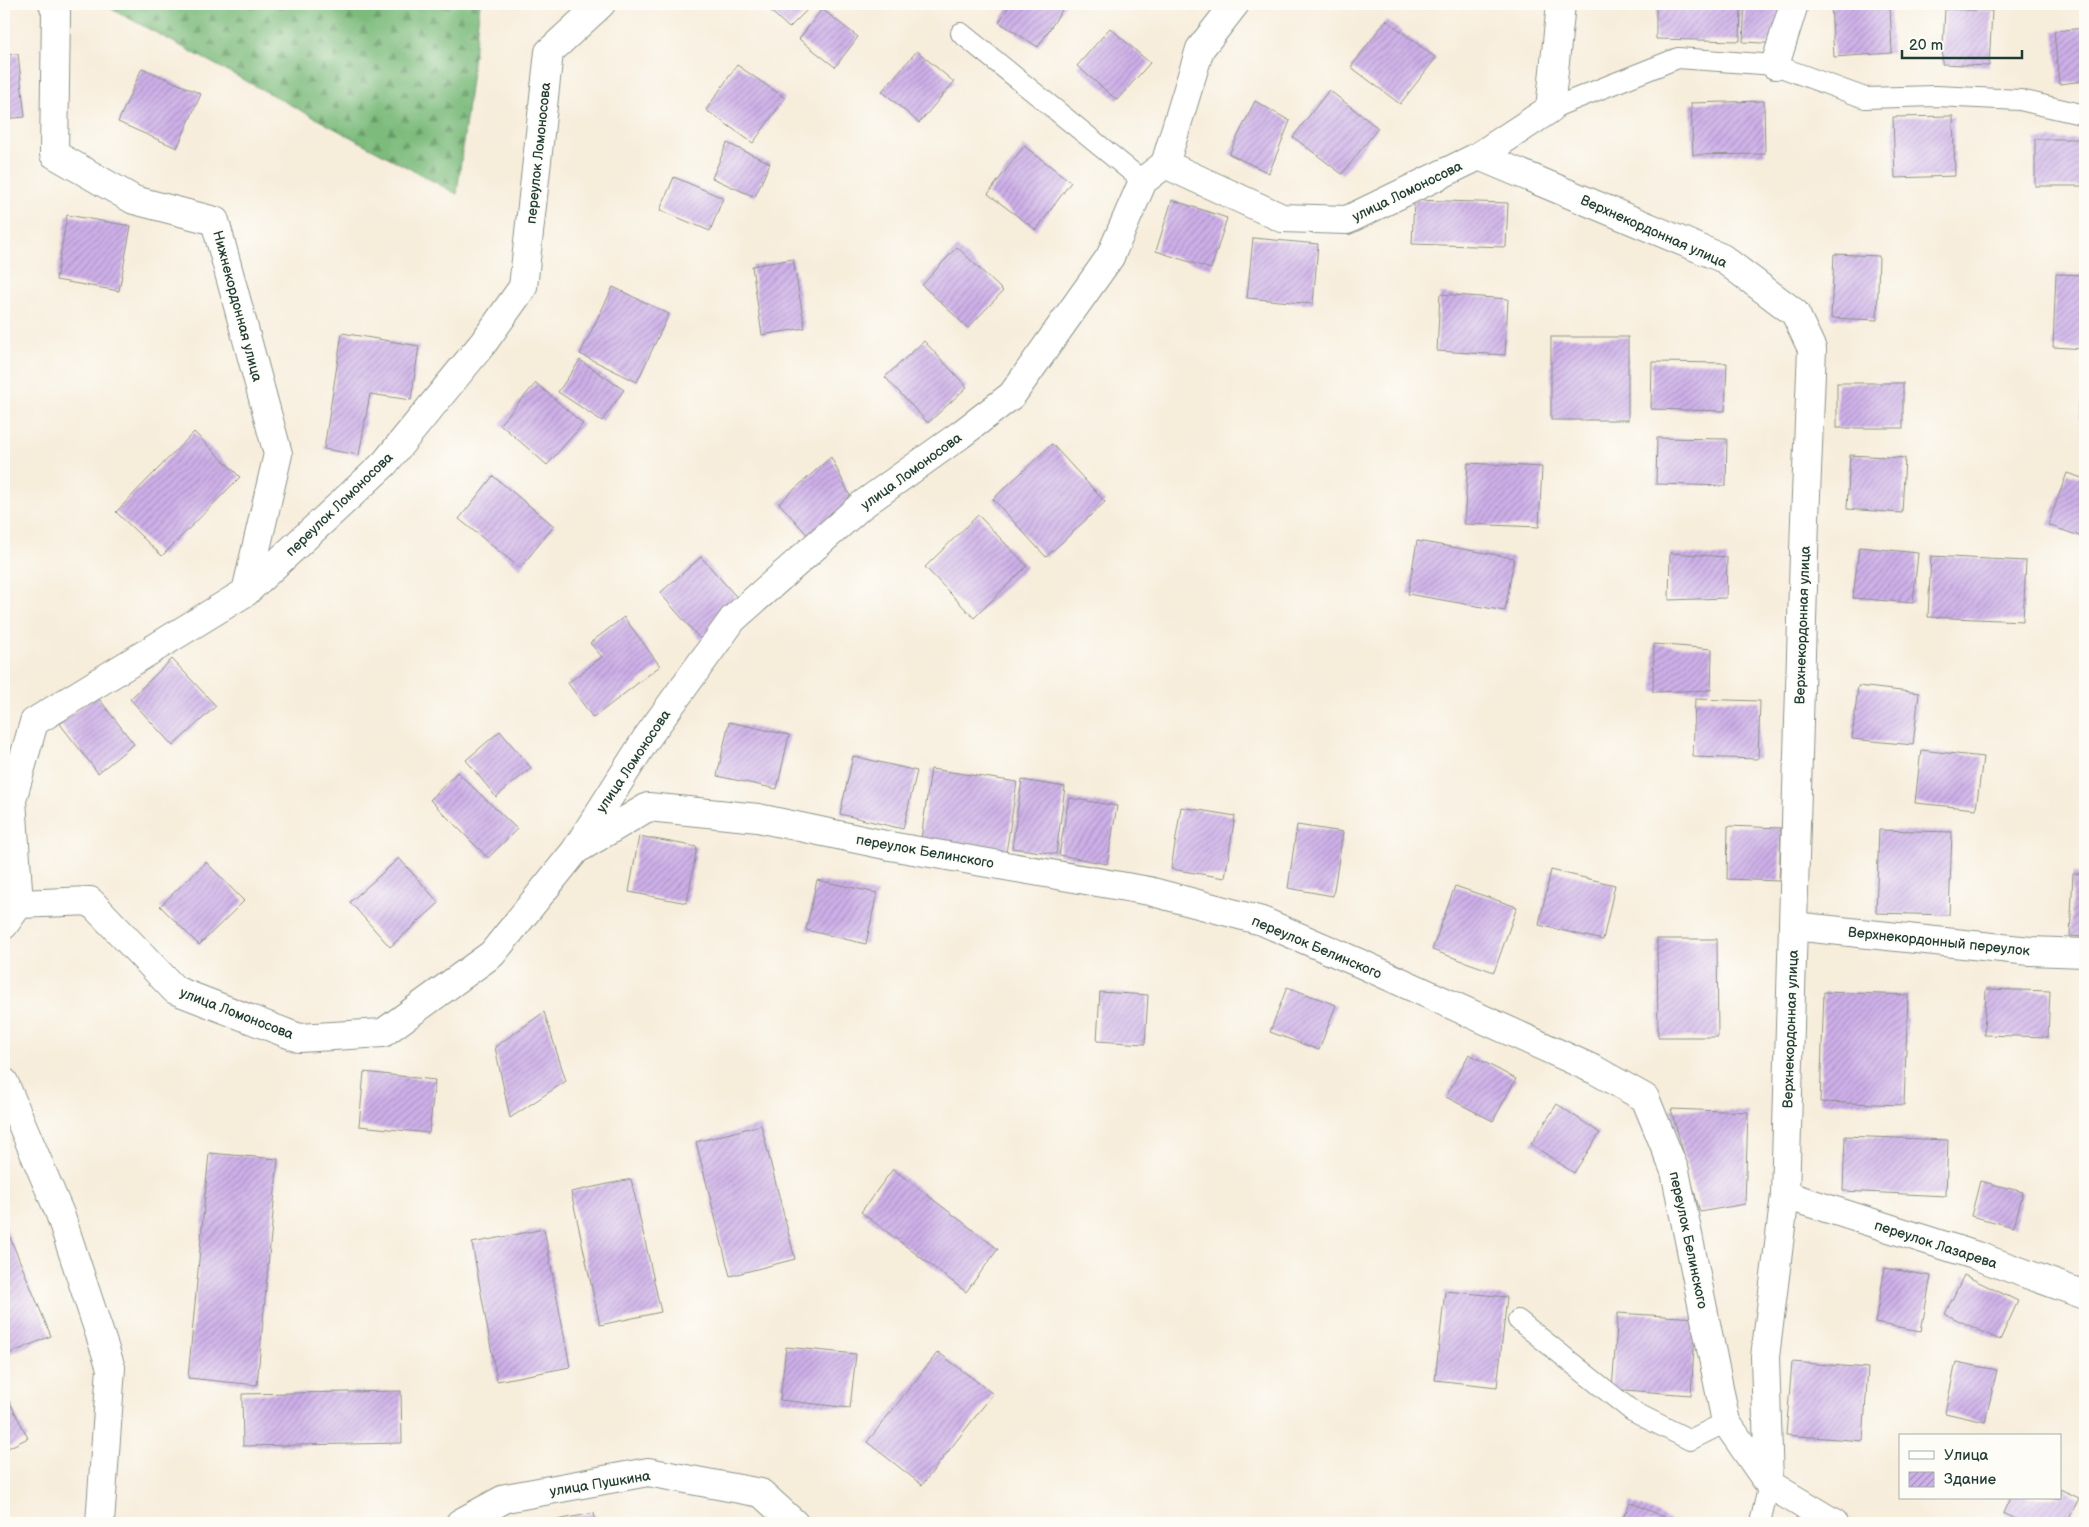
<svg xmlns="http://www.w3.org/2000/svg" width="2089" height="1527" font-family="'Balsamiq Sans',sans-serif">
  <defs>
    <pattern id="forest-firs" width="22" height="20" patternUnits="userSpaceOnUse" patternTransform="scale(1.25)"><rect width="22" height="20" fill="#7cbb7c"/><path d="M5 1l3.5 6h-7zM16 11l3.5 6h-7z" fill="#659966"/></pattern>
    <pattern id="building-hatch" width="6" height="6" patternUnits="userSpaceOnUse" patternTransform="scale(1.25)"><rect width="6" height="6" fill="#ceb0e9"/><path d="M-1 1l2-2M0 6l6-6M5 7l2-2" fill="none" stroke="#a790be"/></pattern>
  </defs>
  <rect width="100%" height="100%" fill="#fdfcf7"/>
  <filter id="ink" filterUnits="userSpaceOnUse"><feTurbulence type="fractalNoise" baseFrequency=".02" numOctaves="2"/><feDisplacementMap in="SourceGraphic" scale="10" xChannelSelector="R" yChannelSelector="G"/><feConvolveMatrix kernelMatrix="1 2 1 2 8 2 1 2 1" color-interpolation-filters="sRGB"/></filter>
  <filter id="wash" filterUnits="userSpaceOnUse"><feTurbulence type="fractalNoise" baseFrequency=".0096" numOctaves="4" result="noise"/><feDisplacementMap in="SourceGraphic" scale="20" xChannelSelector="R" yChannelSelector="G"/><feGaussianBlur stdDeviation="1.12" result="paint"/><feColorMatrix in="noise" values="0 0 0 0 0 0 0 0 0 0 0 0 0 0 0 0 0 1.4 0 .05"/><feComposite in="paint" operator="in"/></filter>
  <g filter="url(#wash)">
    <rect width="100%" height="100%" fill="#f7eddb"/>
    <!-- forest -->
    <path fill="url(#forest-firs)" stroke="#4e7c58" d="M106,4H480L457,194L106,6Z"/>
    <g id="blocks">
      <!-- building -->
      <g fill="url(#building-hatch)">
        <path d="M763,4H813L789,28Z"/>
        <path d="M1011,4H1066L1038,47L999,22Z"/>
        <path d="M1656,4H1741L1740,41L1656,39Z"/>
        <path d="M1745,4H1784L1782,44L1743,42Z"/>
        <path d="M1831,4H1890L1892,53L1834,57Z"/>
        <path d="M822,9L858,37L835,67L799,39Z"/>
        <path d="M1945,9L1992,11L1989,66L1942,64Z"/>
        <path d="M1386,20L1436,58L1400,104L1351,67Z"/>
        <path d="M1110,28L1150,63L1117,100L1077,66Z"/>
        <path d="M2085,28V81L2059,84L2054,31Z"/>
        <path d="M917,51L954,82L919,123L882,91Z"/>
        <path d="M18,54L25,117L4,119V55Z"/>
        <path d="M737,65L785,98L753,143L706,110Z"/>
        <path d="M142,68L201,94L177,148L118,122Z"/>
        <path d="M1329,90L1378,128L1342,174L1293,137Z"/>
        <path d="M1255,101L1290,121L1269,173L1229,154Z"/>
        <path d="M1764,101L1765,154L1693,155L1691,103Z"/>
        <path d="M1953,116L1955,176L1895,178L1893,117Z"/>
        <rect x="2035" y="139" width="50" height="47"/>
        <path d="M727,143L770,163L755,197L712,178Z"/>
        <path d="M1024,146L1071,182L1036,230L988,194Z"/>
        <path d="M674,177L723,198L710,231L660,210Z"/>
        <path d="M1172,200L1227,218L1211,269L1156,251Z"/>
        <path d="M1414,200L1508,203L1506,247L1412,244Z"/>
        <path d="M67,215L131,226L119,291L56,280Z"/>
        <path d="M1253,238L1318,244L1313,304L1247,298Z"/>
        <path d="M957,247L1003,291L968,328L922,285Z"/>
        <path d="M1834,254L1879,256L1877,320L1831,318Z"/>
        <path d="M793,259L805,328L762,335L752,266Z"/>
        <path d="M2056,274L2085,275V349L2053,347Z"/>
        <path d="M613,287L669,314L637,382L580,354Z"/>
        <path d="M1440,294L1508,299L1505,355L1437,351Z"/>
        <path d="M342,333L419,346L411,400L370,394L359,455L324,449Z"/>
        <rect x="1551" y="337" width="77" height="83"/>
        <path d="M924,341L967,387L928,423L885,377Z"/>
        <path d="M580,360L624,390L602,421L558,392Z"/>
        <path d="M1652,362L1727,363L1725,411L1651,409Z"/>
        <path d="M2084,380H2085V421L2080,420Z"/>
        <path d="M536,383L583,424L547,465L500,424Z"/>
        <rect x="1837" y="383" width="66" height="45"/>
        <path d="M194,432L240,477L162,556L116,512Z"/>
        <path d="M1657,438L1727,439L1726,486L1656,484Z"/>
        <path d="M1052,444L1105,502L1046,557L993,499Z"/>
        <path d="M1850,455L1905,458L1902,513L1847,509Z"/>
        <path d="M831,457L853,502L811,539L779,503Z"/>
        <path d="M1468,463L1542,467L1539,527L1464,524Z"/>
        <path d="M2067,473L2085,479V538L2048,525Z"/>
        <path d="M493,476L554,526L520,568L459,519Z"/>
        <path d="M978,515L1027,566L974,618L925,567Z"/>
        <path d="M1417,541L1514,558L1505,611L1408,594Z"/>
        <path d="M1859,547L1918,553L1913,603L1853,598Z"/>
        <path d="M1670,553L1727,557L1726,598L1669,600Z"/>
        <path d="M1931,556L2026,561L2023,621L1928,617Z"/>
        <path d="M701,557L742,603L701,640L660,593Z"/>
        <path d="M624,617L660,666L593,718L568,683L602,657L590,643Z"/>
        <path d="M1654,644L1712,649L1711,690L1653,692Z"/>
        <path d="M172,659L216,706L173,746L130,699Z"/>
        <path d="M1858,686L1919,693L1913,745L1852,739Z"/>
        <path d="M96,695L134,744L98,773L60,724Z"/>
        <path d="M1695,699L1760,701L1758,759L1693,757Z"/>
        <path d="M729,722L789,735L777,789L717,776Z"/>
        <path d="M500,731L531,768L496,797L466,760Z"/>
        <path d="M1921,750L1983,757L1976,809L1915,803Z"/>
        <path d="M853,756L917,771L903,829L840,814Z"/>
        <path d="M931,769L1017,782L1006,853L921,839Z"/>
        <path d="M457,772L517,829L488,858L430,800Z"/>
        <path d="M1022,780L1065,787L1056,854L1012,848Z"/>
        <path d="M1069,798L1117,806L1107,864L1059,855Z"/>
        <path d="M1181,807L1235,816L1225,878L1171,869Z"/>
        <path d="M1297,825L1343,832L1333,896L1288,888Z"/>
        <path d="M1728,826L1781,828L1779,881L1727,879Z"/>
        <path d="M1879,830L1952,832L1949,915L1876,913Z"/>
        <path d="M639,836L697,847L687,903L629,892Z"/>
        <path d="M399,858L439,903L390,947L350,902Z"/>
        <path d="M206,862L244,901L199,945L160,906Z"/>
        <path d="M1551,870L1615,885L1603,940L1539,925Z"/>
        <path d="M2073,873L2085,874V937L2070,936Z"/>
        <path d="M817,880L877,893L866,944L806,930Z"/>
        <path d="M1455,886L1517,907L1494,972L1432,950Z"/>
        <path d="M1657,939H1717L1718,1037H1658Z"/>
        <path d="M1287,987L1336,1005L1319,1050L1270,1032Z"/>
        <path d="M1986,989L2050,991L2048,1037L1984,1035Z"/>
        <path d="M1100,992L1148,995L1145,1044L1097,1041Z"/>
        <path d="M1824,992L1908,995L1904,1105L1820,1102Z"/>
        <path d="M544,1012L566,1081L510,1118L495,1047Z"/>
        <path d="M1469,1054L1516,1079L1493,1121L1446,1097Z"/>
        <path d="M364,1072L435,1080L429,1133L359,1126Z"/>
        <path d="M1557,1104L1600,1133L1574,1173L1531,1144Z"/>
        <path d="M1671,1109L1748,1112L1745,1204L1700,1212Z"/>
        <path d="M761,1125L795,1259L730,1276L696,1142Z"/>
        <path d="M1845,1136L1948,1140L1946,1196L1843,1191Z"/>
        <path d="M209,1153L278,1159L257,1385L188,1378Z"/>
        <path d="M893,1169L998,1249L966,1292L861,1212Z"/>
        <path d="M631,1179L661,1312L600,1325L571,1192Z"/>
        <path d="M1980,1181L2023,1192L2014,1227L1971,1216Z"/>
        <path d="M4,1223L51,1336L4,1356Z"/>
        <path d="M544,1229L570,1367L497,1381L472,1243Z"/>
        <path d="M1885,1268L1931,1276L1921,1331L1875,1323Z"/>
        <path d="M1964,1275L2018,1301L2000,1340L1945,1314Z"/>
        <path d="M1445,1291L1507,1297L1497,1387L1435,1380Z"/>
        <path d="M1618,1313L1696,1318L1691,1395L1612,1389Z"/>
        <path d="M786,1347L856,1354L850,1408L780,1400Z"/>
        <path d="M938,1352L993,1394L922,1485L867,1442Z"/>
        <path d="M1792,1362L1868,1368L1863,1441L1786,1435Z"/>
        <path d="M1956,1362L1997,1370L1985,1422L1945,1413Z"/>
        <path d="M4,1391L28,1438L4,1450Z"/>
        <path d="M401,1391L402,1443L243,1446L242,1394Z"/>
        <path d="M2060,1489L2079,1498L2067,1523H2025L2003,1513L2010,1498H2060Z"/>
        <path d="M1630,1502L1678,1523H1621Z"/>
        <path d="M594,1513L596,1523H546V1522Z"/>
      </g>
    </g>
  </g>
  <g filter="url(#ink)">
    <use href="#blocks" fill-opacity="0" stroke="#8b9588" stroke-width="1"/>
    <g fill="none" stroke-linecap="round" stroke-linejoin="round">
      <!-- service casing -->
      <g stroke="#8b9588" stroke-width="22">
        <g id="service">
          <path d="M961,33L1143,181"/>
          <path d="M1550,109L1678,58L1775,65L1865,98L1936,96L2020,100L2085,115"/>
          <path d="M1518,1320L1632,1411L1690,1440L1726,1422"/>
          <path d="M1760,1523L1769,1484"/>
        </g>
      </g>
      <!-- minor casing -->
      <g stroke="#8b9588" stroke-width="30">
        <g id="minor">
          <path d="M53,4L56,12L54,154L134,200L215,221L278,454L246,592"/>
          <path d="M1561,4L1550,109L1479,156L1722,258L1795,313L1812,349L1805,519L1785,1195L1765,1357L1769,1484"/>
          <path d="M1775,65L1794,4"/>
          <path d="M1165,164L1282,218L1347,220L1479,156"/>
          <path d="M581,847L648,807L758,818L890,846L1149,891L1262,921L1366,966L1595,1070L1645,1098L1675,1171L1726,1422L1769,1484L1834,1523"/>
          <path d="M19,904L12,800L34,722L246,592L384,464L484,342L523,287L549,52L601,4"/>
          <path d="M4,925L19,904L90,901L175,990L299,1038L383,1033L492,954L575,851L646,739L733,619L862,505L960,435L1012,395L1110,257L1143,181L1165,164L1200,49L1235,4"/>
          <path d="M1793,926L2030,951L2085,953"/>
          <path d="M4,1082L60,1214L111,1368L100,1523"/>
          <path d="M1785,1195L1977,1256L2085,1295"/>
          <path d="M460,1523L506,1498L648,1472L761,1493L794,1523"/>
        </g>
      </g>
      <!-- service -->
      <use href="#service" stroke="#fff" stroke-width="20"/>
      <!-- minor -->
      <use href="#minor" stroke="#fff" stroke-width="28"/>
    </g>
  </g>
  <g text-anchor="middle" stroke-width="4" stroke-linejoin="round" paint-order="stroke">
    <!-- street labels -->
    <g font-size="14" fill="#1f3d34" stroke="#fdfcf7">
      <text transform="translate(538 153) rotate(-84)" y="5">переулок Ломоносова</text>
      <text transform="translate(1407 191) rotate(-26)" y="5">улица Ломоносова</text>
      <text transform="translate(1654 231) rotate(24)" y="5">Верхнекордонная улица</text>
      <text transform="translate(238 306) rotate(75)" y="5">Нижнекордонная улица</text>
      <text transform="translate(911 471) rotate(-36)" y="5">улица Ломоносова</text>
      <text transform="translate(339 504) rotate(-44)" y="5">переулок Ломоносова</text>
      <text transform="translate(1802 625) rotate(-88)" y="5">Верхнекордонная улица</text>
      <text transform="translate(633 761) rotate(-56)" y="5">улица Ломоносова</text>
      <text transform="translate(925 851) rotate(10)" y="5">переулок Белинского</text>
      <text transform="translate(1939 941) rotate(6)" y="5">Верхнекордонный переулок</text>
      <text transform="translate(1317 947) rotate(23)" y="5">переулок Белинского</text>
      <text transform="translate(237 1013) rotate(21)" y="5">улица Ломоносова</text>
      <text transform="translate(1790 1029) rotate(-88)" y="5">Верхнекордонная улица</text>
      <text transform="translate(1689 1240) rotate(78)" y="5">переулок Белинского</text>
      <text transform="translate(1936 1244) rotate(18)" y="5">переулок Лазарева</text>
      <text transform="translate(600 1483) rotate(-9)" y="5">улица Пушкина</text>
    </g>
  </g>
  <!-- margin -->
  <rect width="2089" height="1527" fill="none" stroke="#fdfcf7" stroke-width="20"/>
  <!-- legend -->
  <rect x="1899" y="1434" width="162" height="65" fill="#fdfcf7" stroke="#a4b0a9"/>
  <rect x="1909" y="1451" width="25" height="8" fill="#ffffff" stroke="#a4b0a9"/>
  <text x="1944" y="1460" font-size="15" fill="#1f3d34">Улица</text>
  <rect x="1909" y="1472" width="25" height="15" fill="url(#building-hatch)" stroke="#a4b0a9"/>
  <text x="1944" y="1484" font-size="15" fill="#1f3d34">Здание</text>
  <!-- scale -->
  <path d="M1902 50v8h120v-8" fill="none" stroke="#1f3d34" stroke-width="2.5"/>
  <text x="1909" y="50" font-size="15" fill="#1f3d34" stroke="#fdfcf7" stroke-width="4" paint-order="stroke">20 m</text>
</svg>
